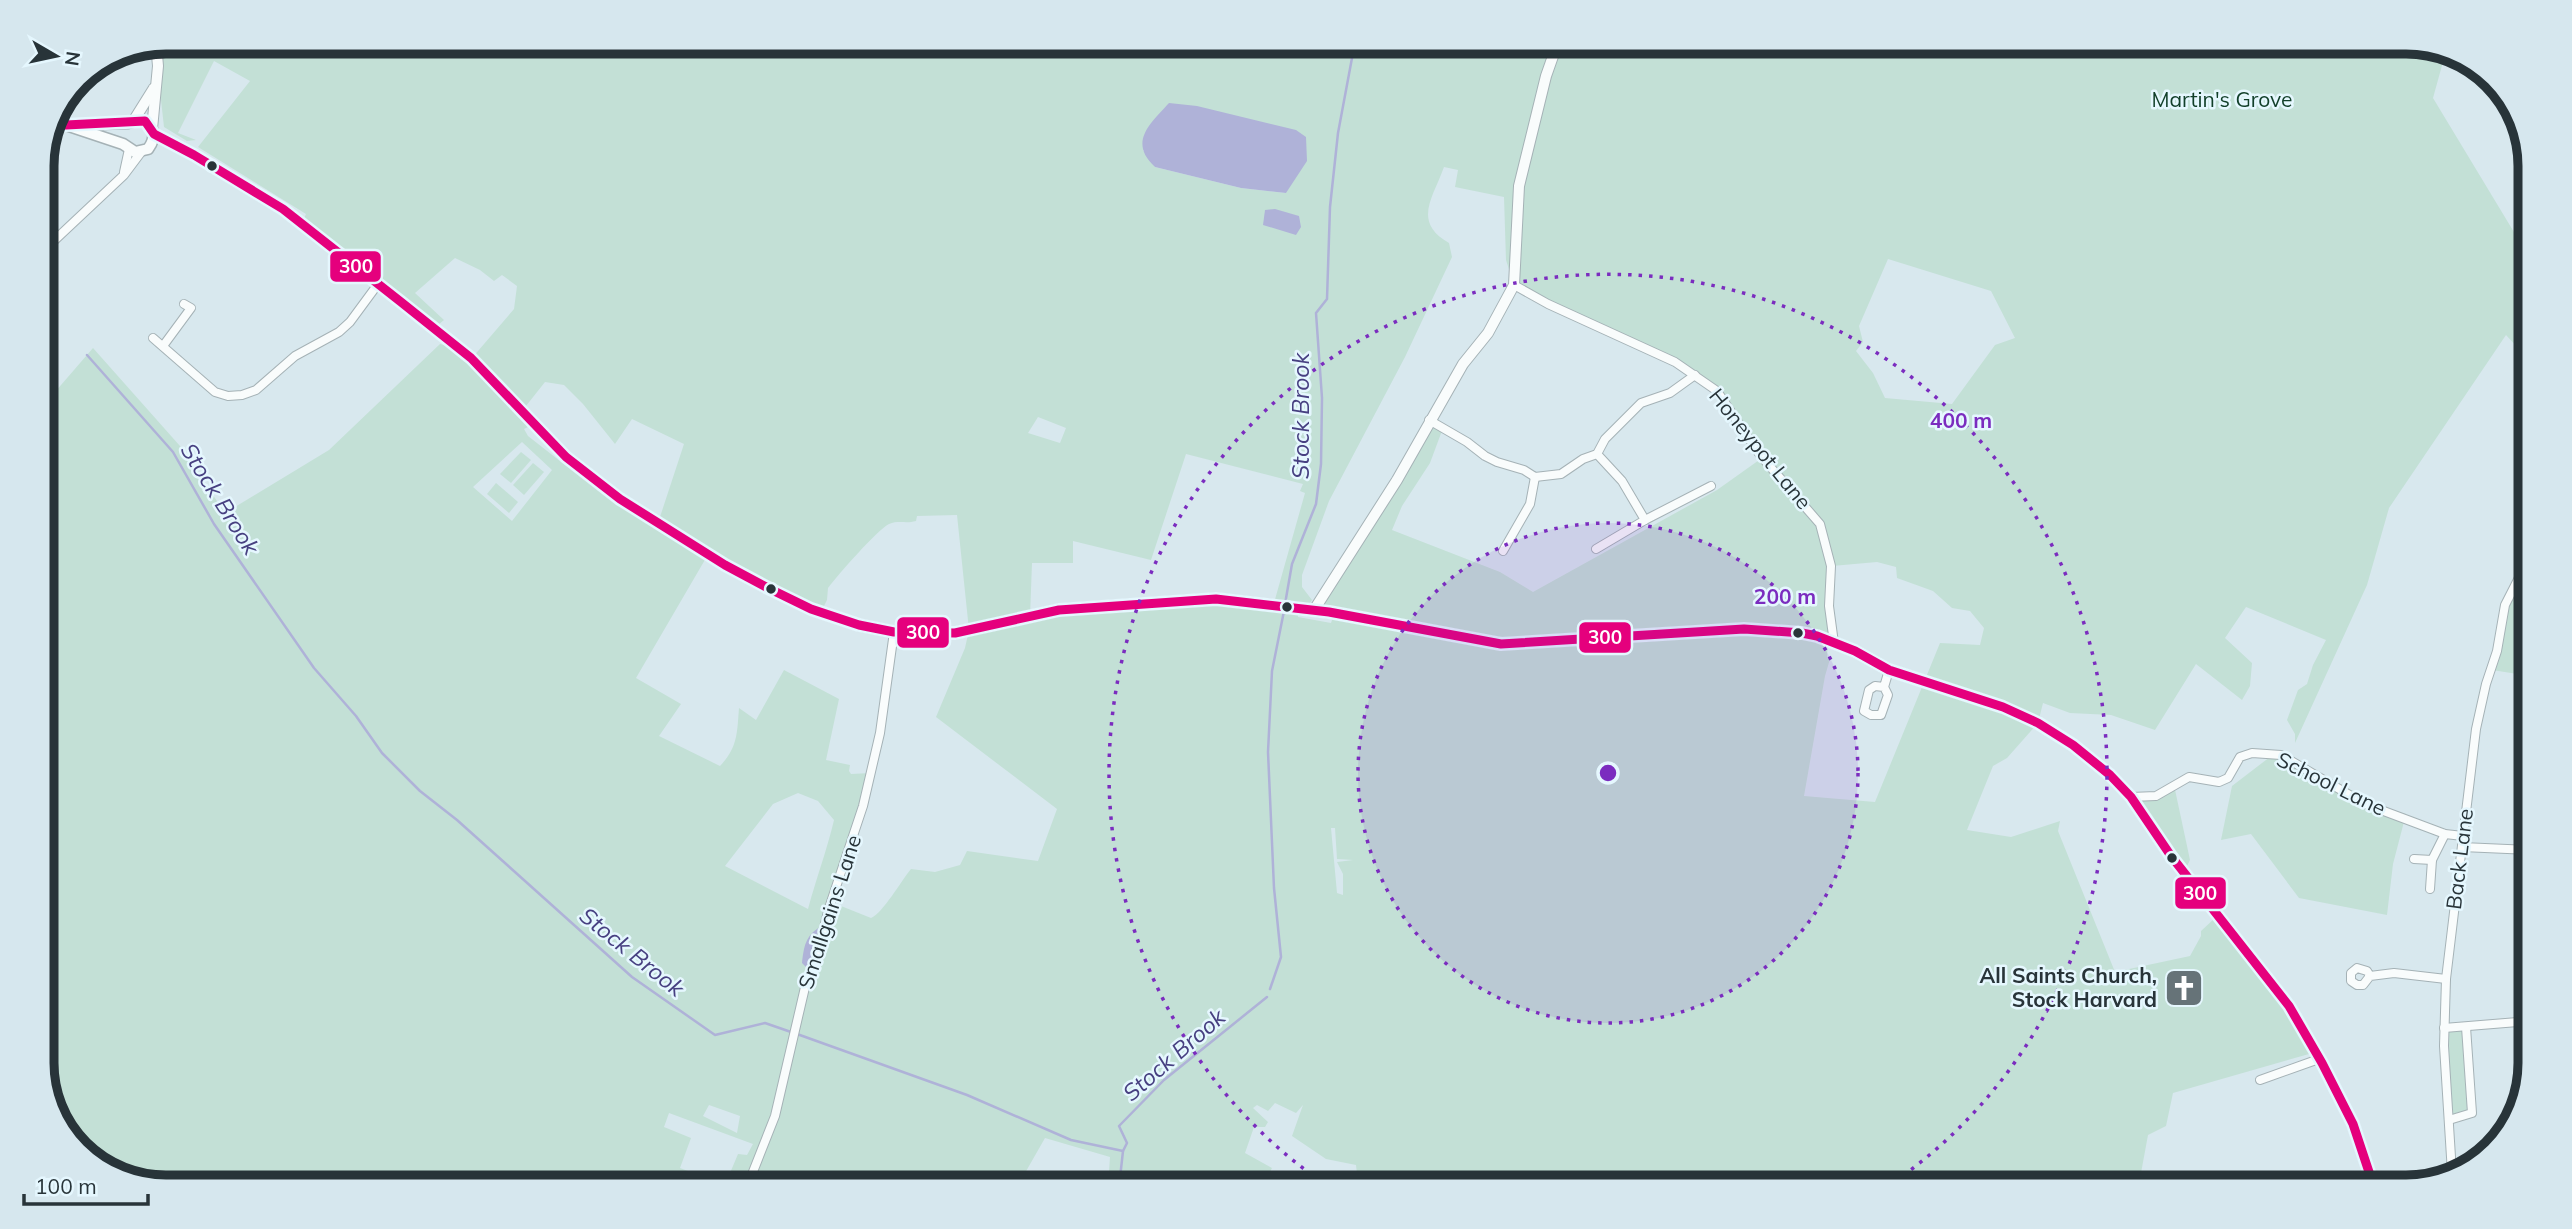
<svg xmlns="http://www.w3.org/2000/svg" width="2572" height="1229" font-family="Mulish,sans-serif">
  <rect width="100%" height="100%" fill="#d8e8ee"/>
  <!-- green -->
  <g fill="#c3e0d6" fill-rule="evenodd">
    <path d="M166,42H2406L2446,51L2433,98L2529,257L2527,303L2520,315L2530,327V361L2506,335L2389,508L2367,585L2295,743V734L2287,720L2298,690L2307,684L2313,665L2326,640L2246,607L2225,638L2252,663L2250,686L2242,700L2196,664L2155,730L2111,715L2070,713L2043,703L2038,723L2007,758L1993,766L1967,830L2011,837L2060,821L2058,831L2115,972L2190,956L2201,936V931L2215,918L2227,926L2316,1052L2173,1093L2166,1126L2148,1135L2141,1173L2147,1187H1340L1347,1171L1357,1174L1356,1165L1326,1159L1292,1136L1303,1105L1296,1113L1275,1103L1268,1111L1257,1105L1253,1108L1268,1122L1265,1127H1254L1245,1153L1272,1168L1265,1182L1272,1187H1108L1110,1157L1045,1138L1017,1187H166L112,1174L63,1132L42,1071V407L93,348L180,446L225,513L329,450L440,344L461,349L472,358L514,309L517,286L502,275L494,281L480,270L455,258L415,293L444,320L433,329L301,225L306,214L198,147L250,81L214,61L178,133L196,140L187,141L164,127L161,100V43ZM1296,130L1286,193L1241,188L1155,167L1143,150ZM1444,167L1458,170L1455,187L1504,197L1506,260L1514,285L1695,375L1717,391L1762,458L1717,490L1533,592L1500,572L1392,530L1402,506L1430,463L1443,428L1429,420L1314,610L1334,614L1331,623L1298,617V609H1306L1312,600L1302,587V575L1329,501L1405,357L1452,257L1449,243C1412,222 1433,198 1444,167ZM1888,259L1991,291L2015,338L1995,345L1952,404L1885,398L1873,373L1856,351L1863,342L1859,326ZM545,382L564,385L583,404L615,444L632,419L684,444L658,523L616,505L528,436L524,429L534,424L522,411ZM1038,417L1066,428L1060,443L1028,433ZM522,442L552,470L512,521L473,487ZM1186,454L1303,484L1300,491L1305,493L1274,603L1216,599L1030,617L1032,563H1073V541L1151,560ZM957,515L969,630L965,648L936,717L1057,809L1038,861L967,851L960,865L935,872L911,869C901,881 883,913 871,918L831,902L871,773L851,774L849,771L850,765L826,760L839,699L784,670L756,720L739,708C737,733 738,747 720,766L659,736L681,704L636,678L706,558L811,609L823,608L827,600L828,588C838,575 877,530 889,524C899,520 906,524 916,521L917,516ZM1877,562L1896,567L1897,578L1933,591L1952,608L1970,611L1984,628L1980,645L1940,643L1875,802L1804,796L1825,676L1830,659L1827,658L1832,566ZM798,793L818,801L834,820C827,850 816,879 808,909L725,866L773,804ZM1331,828H1335L1337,859L1353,860L1337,862L1343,874V895L1337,893ZM709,1105L740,1116L737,1133L703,1116ZM669,1113L753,1144L747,1155L738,1154L725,1185L680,1168L691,1138L664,1127Z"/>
    <path d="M521,452L531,460L511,483L500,474Z"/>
    <path d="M533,463L544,472L524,495L513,485Z"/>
    <path d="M496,483L518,502L509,513L487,494Z"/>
    <path d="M2530,556V676L2492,670L2501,617Z"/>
    <path d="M2279,750L2380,806L2406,814L2393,864L2387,915L2299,898L2251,834L2221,840L2232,786Z"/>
    <path d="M2174,785L2190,860L2184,872L2131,797H2149Z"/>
    <path d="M2466,1027L2472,1113L2449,1120L2444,1028Z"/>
  </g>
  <!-- water -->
  <g fill="#afb2d8">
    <path d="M1169,103L1197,106L1296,130L1306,137L1307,161L1286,193L1241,188L1155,167C1128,142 1150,124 1169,103Z"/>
    <path d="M1275,209L1299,216L1301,227L1296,235L1263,225L1265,210Z"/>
    <path d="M820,927L816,950L808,969L802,963C804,947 805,936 820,927Z"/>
  </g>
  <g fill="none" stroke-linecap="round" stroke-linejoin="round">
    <!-- stream -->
    <g stroke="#afb2d8" stroke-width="2.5">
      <path d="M87,355L173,452L214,524L314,668L356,716L382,753L420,791L457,820L632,977L715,1035L765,1023L791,1032"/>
      <path d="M1285,604L1292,564L1316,504L1321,464L1322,398L1316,313L1327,299L1330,207L1338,133L1355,42"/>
      <path d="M1270,989L1281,957L1274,888L1268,752L1272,671L1284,611"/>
      <path d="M797,1034L967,1095L1071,1140L1123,1151"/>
      <path d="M1119,1187L1123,1151L1127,1143L1119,1126L1164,1080L1267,997"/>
    </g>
    <!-- minor casing -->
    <g stroke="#a5b2b6" stroke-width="10">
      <g id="minor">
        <path d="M93,71L95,68"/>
        <path d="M124,172L129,149"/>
        <path d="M42,252L124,175L142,151"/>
        <path d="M1514,285L1548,304L1675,362L1717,391L1760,455L1820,524L1831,566L1829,606L1834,643"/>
        <path d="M153,338L215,392L228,396L242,395L256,390L295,356L339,332L350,322L378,284"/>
        <path d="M163,346L191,308L184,304"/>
        <path d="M1429,420L1467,442L1485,456L1497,462L1524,470L1535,477L1561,474L1583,459L1597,454L1605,439L1641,403L1670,393L1695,375"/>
        <path d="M1645,520L1711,486"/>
        <path d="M1596,549L1645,520L1622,481L1597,454"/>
        <path d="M1503,551L1530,504L1535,477"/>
        <path d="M1884,687L1875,686L1869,690L1864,711L1871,715H1881L1888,695L1884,687L1889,670"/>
        <path d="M2131,797L2156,796L2189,777L2219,782L2228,778L2240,757L2252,753L2281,755L2365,804L2445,834L2463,836"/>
        <path d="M2462,847L2530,850"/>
        <path d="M2414,859L2432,860L2445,834"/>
        <path d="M2430,889L2432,860"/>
        <path d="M2370,976L2367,971L2357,968L2351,973V981L2357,985H2363L2370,976L2394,973L2446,979"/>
        <path d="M2444,1028L2530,1021"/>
        <path d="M2260,1080L2319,1059"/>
        <path d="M2449,1120L2472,1113L2466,1027"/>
        <path d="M2452,1173L2444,1046L2446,979L2476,729L2486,684L2497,651L2505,605L2530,556"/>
        <path d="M747,1187L775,1116L806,983L815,962L829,908L863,806L880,733L894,632"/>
      </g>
    </g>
    <!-- tertiary casing -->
    <g stroke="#a5b2b6" stroke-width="12">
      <g id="tertiary">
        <path d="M134,120L154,88"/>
        <path d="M152,129L158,66L156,44"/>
        <path d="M1314,610L1397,480L1463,364L1488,333L1514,285L1519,186L1546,76L1558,42"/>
      </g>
    </g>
    <!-- secondary casing -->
    <g stroke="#a5b2b6" stroke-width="13">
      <g id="secondary">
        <path d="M59,122L66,125L123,144L135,152L148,149C157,137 155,124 139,120L128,123L66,125"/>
        <path d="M154,134L194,155L283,209L401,302L471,358L566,457L620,499L725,565L770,589L811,609L859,625L894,632L955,633L1059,610L1216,599L1329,612L1501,644L1744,629L1802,633L1817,636L1855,651L1889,670L2003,707L2038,723L2073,745L2110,775L2131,797L2171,856L2289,1006L2322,1063L2353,1124L2374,1187"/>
      </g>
    </g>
    <!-- minor -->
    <use href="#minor" stroke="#f9fcfc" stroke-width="8"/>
    <!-- tertiary -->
    <use href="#tertiary" stroke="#f9fcfc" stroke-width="10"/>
    <!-- secondary -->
    <use href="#secondary" stroke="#f9fcfc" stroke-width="10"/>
    <!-- bus-1 casing -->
    <g stroke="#e5f7fe" stroke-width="14">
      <path id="bus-1" d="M59,122L66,125L145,121L154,134L194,155L283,209L401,302L471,358L566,457L620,499L725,565L770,589L811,609L859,625L894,632L955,633L1059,610L1216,599L1329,612L1501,644L1744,629L1802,633L1817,636L1855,651L1889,670L2003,707L2038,723L2073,745L2110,775L2131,797L2171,856L2289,1006L2322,1063L2353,1124L2374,1187"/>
    </g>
    <!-- bus-1 -->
    <use href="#bus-1" stroke="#e5007d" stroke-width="9"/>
  </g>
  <!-- distance rings -->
  <circle cx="1608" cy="773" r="250" fill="#7b2cbf" fill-opacity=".12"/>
  <g fill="none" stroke="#7b2cbf" stroke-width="3.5" stroke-dasharray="3.5 7">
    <circle cx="1608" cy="773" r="250"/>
    <path d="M1329 1187A499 499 0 1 1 1887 1187"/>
  </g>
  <!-- icons -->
  <defs>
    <g id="church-square" transform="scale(2.0125)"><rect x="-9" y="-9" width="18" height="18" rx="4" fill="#667378" stroke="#e5f7fe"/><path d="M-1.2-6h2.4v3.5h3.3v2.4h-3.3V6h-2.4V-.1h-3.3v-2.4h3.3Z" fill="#fff"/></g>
  </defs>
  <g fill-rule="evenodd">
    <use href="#church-square" x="2184" y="988"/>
  </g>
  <!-- markers -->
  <g fill="#283439" stroke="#e5f7fe" stroke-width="2.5">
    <circle cx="212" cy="166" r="6"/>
    <circle cx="771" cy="589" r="6"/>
    <circle cx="1287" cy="607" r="6"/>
    <circle cx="1798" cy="633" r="6"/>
    <circle cx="2172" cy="858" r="6"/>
  </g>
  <g text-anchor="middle" stroke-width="5" stroke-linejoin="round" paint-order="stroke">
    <!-- park labels -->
    <g font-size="21" fill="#113f29" stroke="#e5f7fe">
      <text x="2222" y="107">Martin's Grove</text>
    </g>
    <!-- street labels -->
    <g font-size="21" fill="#283439" stroke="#e5f7fe">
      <text transform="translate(1760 449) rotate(51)" y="7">Honeypot Lane</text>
      <text transform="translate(2331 784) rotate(26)" y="7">School Lane</text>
      <text transform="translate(2460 859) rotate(-83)" y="7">Back Lane</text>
      <text transform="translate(830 912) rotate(-72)" y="7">Smallgains Lane</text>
    </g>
    <!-- poi labels -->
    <g font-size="21" font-weight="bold" fill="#283439" stroke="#e5f7fe" text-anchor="end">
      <text x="2157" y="983">All Saints Church,<tspan x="2157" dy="24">Stock Harvard</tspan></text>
    </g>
    <!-- water labels -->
    <g font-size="23" font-style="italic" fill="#474081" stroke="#e5f7fe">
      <text transform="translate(1301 416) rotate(-90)" y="8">Stock Brook</text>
      <text transform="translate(220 499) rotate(58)" y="8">Stock Brook</text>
      <text transform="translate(632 952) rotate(39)" y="8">Stock Brook</text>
      <text transform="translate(1174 1055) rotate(-41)" y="8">Stock Brook</text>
    </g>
  </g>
  <!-- crop -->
  <path d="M0 0H2572V1229H0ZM166 54H2406A112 112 0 0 1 2518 166V1063A112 112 0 0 1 2406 1175H166A112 112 0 0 1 54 1063V166A112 112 0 0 1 166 54Z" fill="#d6e7ee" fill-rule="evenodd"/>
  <path fill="none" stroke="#283439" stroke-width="9" d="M166 54H2406A112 112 0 0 1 2518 166V1063A112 112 0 0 1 2406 1175H166A112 112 0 0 1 54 1063V166A112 112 0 0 1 166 54Z"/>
  <circle cx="1608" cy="773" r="10" fill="#7b2cbf" stroke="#e5f7fe" stroke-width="3.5"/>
  <g font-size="21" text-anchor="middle" font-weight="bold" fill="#7b2cbf" stroke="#e5f7fe" stroke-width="5" stroke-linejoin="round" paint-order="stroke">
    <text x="1961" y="428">400 m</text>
    <text x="1785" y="604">200 m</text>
  </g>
  <g stroke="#e5f7fe" stroke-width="2.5">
    <rect x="329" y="250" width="53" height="33" rx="7" fill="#e5007d"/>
    <rect x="896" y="616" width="54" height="33" rx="7" fill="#e5007d"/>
    <rect x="1578" y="621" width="54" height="33" rx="7" fill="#e5007d"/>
    <rect x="2174" y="876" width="53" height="34" rx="7" fill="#e5007d"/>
  </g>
  <g font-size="19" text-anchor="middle" font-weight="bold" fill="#fff">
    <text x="356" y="273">300</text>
    <text x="923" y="639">300</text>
    <text x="1605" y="644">300</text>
    <text x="2200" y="900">300</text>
  </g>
  <!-- north arrow -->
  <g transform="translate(56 56) rotate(99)" stroke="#e5f7fe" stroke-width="5" paint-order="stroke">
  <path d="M0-5L12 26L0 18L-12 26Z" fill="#283439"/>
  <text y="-10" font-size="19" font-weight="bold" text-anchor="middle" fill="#283439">N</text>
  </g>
  <!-- scale -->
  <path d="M24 1194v10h124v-10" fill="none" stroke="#283439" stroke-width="3.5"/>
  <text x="35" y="1194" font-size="21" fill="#283439" stroke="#e5f7fe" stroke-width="5" paint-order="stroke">100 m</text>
</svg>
